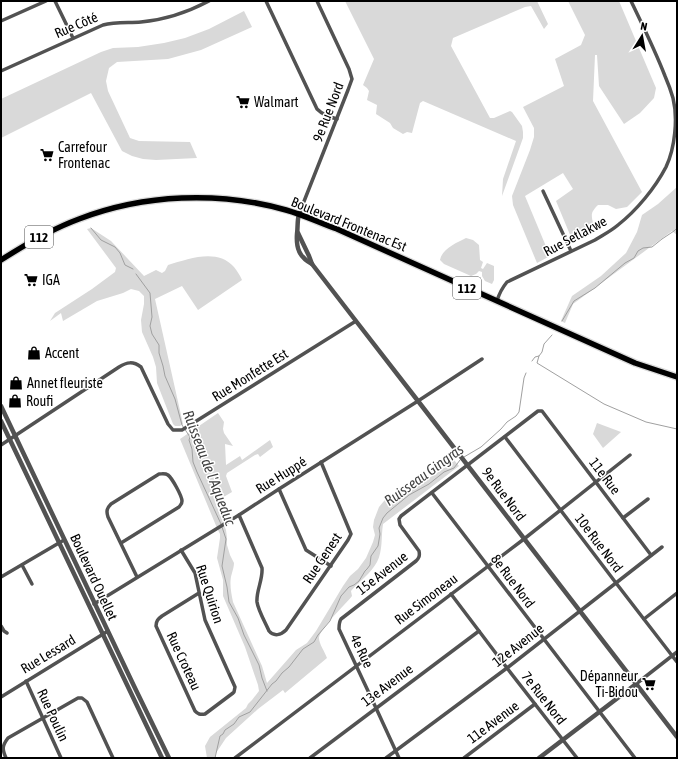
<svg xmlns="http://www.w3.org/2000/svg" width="678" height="759" font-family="'Asap Condensed',sans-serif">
  <rect width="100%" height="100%" fill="#fff"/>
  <!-- green -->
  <g fill="#d9d9d9">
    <path d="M345,1H537L548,24L544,29L531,6L525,7L453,38L451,46L490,118H494L510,111L512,112L522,126L523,132V138L502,196L503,179L516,141L423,101L420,103L412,133L407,132L403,134L393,128L390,123L376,114L377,105L367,100L369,91L367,88L363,85L374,59Z"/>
    <path d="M568,1H619L656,88L654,98L640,113L624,124L599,86L597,55H595L593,101L642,192L627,207L616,209L608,205H598C591,212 591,214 593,223L585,235L573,242L556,201L573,189L563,173L525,196L550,256L537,263L513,205L512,196L530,150L534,137V128L523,107L564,86L555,59L581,45L585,35Z"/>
    <path d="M244,11L252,27L201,50L168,59L117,62L109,68L106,81L108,91L130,138L139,141L190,142L197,158L156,160L143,159L132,156L122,151L91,93L1,138V99L101,52L113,48L138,47L164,43L185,38L209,29Z"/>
    <path d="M677,187V235L672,231L573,304L565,323L561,321L572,296L601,276L626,253L637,232L642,215L658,204Z"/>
    <path d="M91,228L111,241L144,276L156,270L162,273L165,271L168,265C189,259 217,248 234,267C237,271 240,275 242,280L198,310L182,286L155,299L183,424L180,426H175L173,424L157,383L156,367L153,357L142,332L141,320L144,304V296L139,291L131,289L123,293L97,301L63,321L61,313L50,321L55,313L92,289L115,272L116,268L87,229Z"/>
    <path d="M466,238L473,240L479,245L480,260L483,262L481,268L483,269L487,263L494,266V280L492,284L485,281L482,276V272L479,271L476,274L471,276L444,264L440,260C442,249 456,243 466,238Z"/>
    <path d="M218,413L224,422L223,429L224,433L233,446L225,444L226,465L240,456L242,460L270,440L273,447L260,457L258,454L255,455L227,473L226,476L232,492L215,502L226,530L227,538V545L230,555L234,563C234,566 233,569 232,573C229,582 231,592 233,602L262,666L267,683L296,650L307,643L316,631L343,586L350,576L358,569L366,558L373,542L375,535L373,527L374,520L379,507L389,495L394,493L400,494L412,489L440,471L454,460L459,466L383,524C381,536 383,551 377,562C371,573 359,582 351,591L352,596C346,604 320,628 319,638C319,644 325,652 327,658L285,693L283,690L258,709L226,738L216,753L215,758H207L205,746L210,737L246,708L248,704L252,700L259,691L258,685L245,647L223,596V580L217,558L220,538V534L217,528L180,439Z"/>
    <path d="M597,423L621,432L603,448L593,434Z"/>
  </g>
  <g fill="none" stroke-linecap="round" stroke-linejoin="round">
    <!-- stream -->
    <g stroke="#a0a0a0" stroke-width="1">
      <path d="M91,228L101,240L115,247L120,253L125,265L133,269"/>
      <path d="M136,274L150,293L152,317L150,326L152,334L159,345V353L163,366L165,376L175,399L182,425L190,437L189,440L192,449L193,462L197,472L221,524"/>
      <path d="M562,321L574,301L595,288L625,263L634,258L638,251L643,248L652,247L662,239L674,231L677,228"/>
      <path d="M539,356L537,363L604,404L646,422L677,429"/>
      <path d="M532,361L535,357L539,356L542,352L544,344L552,335"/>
      <path d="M464,457L481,447L501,429L507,422L516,416L519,412L524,378L526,373"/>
      <path d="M222,527L226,539L222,566L227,587L229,602L238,618L244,635L259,665L262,678L267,691"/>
      <path d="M215,758L220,736L223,734L225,730L234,724L239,717L250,712L272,684L276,681L282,673L289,667L303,649L314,642L318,635L330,621L341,596L349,587L354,585L359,581L365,571L367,569L370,565L371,556L378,546L380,534L379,528L383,518L387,513L409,495L429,484L444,472L454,468L460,460"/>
    </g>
    <!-- primary casing -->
    <g stroke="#dbdbdb" stroke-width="8">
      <path id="primary" d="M1,260C26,244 52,229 79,219C144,194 219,191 286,210C304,215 320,223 337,229L635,363L677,377"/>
    </g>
    <!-- minor -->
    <g stroke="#525252" stroke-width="3.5">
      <path d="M55,1L73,38"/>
      <path d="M266,1L317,109C323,115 329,117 337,119"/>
      <path d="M1,21L46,1"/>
      <path d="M1,71L103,25C115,22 128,23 141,22C165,20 188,12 209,1"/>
      <path d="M543,191L571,251"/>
      <path d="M299,214L348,90L352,79L349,69L317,1"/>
      <path d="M497,301C499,294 502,288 507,282L595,240C603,235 611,231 618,225C637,210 655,188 666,167C675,148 678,118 673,98C671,91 668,83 665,76C655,50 643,26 631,1"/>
      <path d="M505,437L616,583L677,662"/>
      <path d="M1,445L119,367C127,362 133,361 141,367L168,424L173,430H182L356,321"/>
      <path d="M279,489L306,550L331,566"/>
      <path d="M432,493L635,758"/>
      <path d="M239,515L262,568C263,580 256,591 257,602C258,610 266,624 269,631C274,637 281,635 286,630L348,540L351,534L321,462"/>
      <path d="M623,518L648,499"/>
      <path d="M121,543L179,507C181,504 182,504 182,501C182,496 172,478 168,475C165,473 162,474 159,474L111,504C107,508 106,511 108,517L137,577"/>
      <path d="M181,550L195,573L205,620L235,687L234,692L233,693L205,714C200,715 198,714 195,711L156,626C156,621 158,619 162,616L199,593"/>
      <path d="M22,565L32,584"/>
      <path d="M1,577L64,540"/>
      <path d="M451,594L507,668L577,758"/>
      <path d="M94,604L239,515L279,489L418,401L482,359"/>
      <path d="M644,619L677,593"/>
      <path d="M1,626L4,631L7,633"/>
      <path d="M26,681L61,758"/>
      <path d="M636,684L677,652"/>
      <path d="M1,697L108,631"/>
      <path d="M6,758C2,749 2,746 8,738L78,698H82L87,702L113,758"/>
      <path d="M235,758L524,539L630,455"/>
      <path d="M310,758L479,631"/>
      <path d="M386,758L507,668L662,547"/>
      <path d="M399,758L376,708L339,629C339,625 339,622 341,619L416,561C419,558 420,556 419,551L400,525L399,519L401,516L538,411H542L651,555"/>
      <path d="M464,758L535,704"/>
    </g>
    <!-- tertiary -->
    <g stroke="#525252" stroke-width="4.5">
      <path d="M299,214C297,221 298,227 297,234C296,248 299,257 312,264"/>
      <path d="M298,233L309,256L312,264L356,321L418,401L677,737"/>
      <path d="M1,406L134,686L169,758"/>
      <path d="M1,421L162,758"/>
      <path d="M539,758L636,684"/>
    </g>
    <!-- primary -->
    <use href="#primary" stroke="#000" stroke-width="5.5"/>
  </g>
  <!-- icons -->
  <defs>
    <g id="supermarket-bare" transform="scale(1.08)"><path d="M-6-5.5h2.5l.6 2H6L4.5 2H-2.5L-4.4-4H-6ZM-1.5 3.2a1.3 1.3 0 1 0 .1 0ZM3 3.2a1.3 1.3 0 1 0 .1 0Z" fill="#000" stroke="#fff" stroke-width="2.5" paint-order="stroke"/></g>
    <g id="shop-bare" transform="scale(1.08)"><path d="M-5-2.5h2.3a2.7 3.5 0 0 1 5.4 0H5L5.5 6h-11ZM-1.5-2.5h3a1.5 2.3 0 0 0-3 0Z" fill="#000" stroke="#fff" stroke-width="2.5" paint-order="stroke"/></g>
  </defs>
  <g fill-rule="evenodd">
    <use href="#supermarket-bare" x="243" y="102"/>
    <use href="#supermarket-bare" x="47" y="155"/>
    <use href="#supermarket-bare" x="31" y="280"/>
    <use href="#shop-bare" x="34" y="353"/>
    <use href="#shop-bare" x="16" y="383"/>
    <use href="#shop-bare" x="15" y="401"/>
    <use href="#supermarket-bare" x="649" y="684"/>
  </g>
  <g text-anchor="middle" stroke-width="3" stroke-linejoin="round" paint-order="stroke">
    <!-- shield labels -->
    <g fill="#fff" stroke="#4c4c4c" stroke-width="1">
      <rect x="25" y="226" width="28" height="22" rx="3"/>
      <rect x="453" y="277" width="28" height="22" rx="3"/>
    </g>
    <g font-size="13" font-weight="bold" fill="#000">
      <text x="39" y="242">112</text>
      <text x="467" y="293">112</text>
    </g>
    <!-- street labels -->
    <g font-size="14" fill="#000" stroke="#fff">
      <text transform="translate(76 25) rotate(-23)" y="5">Rue Côté</text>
      <text transform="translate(328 112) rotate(-69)" y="5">9e Rue Nord</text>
      <text transform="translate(349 224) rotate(22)" y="5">Boulevard Frontenac Est</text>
      <text transform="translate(575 236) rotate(-28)" y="5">Rue Setlakwe</text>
      <text transform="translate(250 375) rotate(-32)" y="5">Rue Monfette Est</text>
      <text transform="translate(281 475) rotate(-32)" y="5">Rue Huppé</text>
      <text transform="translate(605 476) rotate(53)" y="5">11e Rue</text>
      <text transform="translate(504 494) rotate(53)" y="5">9e Rue Nord</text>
      <text transform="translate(599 543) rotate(53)" y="5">10e Rue Nord</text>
      <text transform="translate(322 558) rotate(-56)" y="5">Rue Genest</text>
      <text transform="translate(382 573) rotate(-38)" y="5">15e Avenue</text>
      <text transform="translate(94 577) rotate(65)" y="5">Boulevard Ouellet</text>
      <text transform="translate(513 581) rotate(53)" y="5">8e Rue Nord</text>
      <text transform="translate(210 594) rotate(72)" y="5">Rue Quirion</text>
      <text transform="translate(426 599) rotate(-37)" y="5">Rue Simoneau</text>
      <text transform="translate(518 645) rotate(-38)" y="5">12e Avenue</text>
      <text transform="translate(362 651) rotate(65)" y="5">4e Rue</text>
      <text transform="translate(48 654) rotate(-31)" y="5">Rue Lessard</text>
      <text transform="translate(184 661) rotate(65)" y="5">Rue Croteau</text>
      <text transform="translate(387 685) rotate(-37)" y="5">13e Avenue</text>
      <text transform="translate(544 698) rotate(52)" y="5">7e Rue Nord</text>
      <text transform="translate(53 715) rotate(65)" y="5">Rue Poulin</text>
      <text transform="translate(493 722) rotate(-37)" y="5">11e Avenue</text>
    </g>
    <!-- poi labels -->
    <g font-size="14" fill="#000" stroke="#fff" text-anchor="start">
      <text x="254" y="107">Walmart</text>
      <text x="58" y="152">Carrefour<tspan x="58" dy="16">Frontenac</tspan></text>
      <text x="42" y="285">IGA</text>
      <text x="45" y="358">Accent</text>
      <text x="27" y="388">Annet fleuriste</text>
      <text x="26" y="406">Roufi</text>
      <text x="638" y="681" text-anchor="end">Dépanneur<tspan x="638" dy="16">Ti-Bidou</tspan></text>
    </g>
    <!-- water labels -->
    <g font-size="15" font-style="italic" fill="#414141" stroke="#fff">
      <text transform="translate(209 468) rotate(69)" y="5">Ruisseau de l'Aqueduc</text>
      <text transform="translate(424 475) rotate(-36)" y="5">Ruisseau Gingras</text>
    </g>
  </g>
  <!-- border -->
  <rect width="678" height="759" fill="none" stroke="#000000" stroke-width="4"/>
  <!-- north arrow -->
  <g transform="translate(642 36) rotate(11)" stroke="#ffffff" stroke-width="3" paint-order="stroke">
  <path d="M0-3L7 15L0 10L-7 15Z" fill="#000000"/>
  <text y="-6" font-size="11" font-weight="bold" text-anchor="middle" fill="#000000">N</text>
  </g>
</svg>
